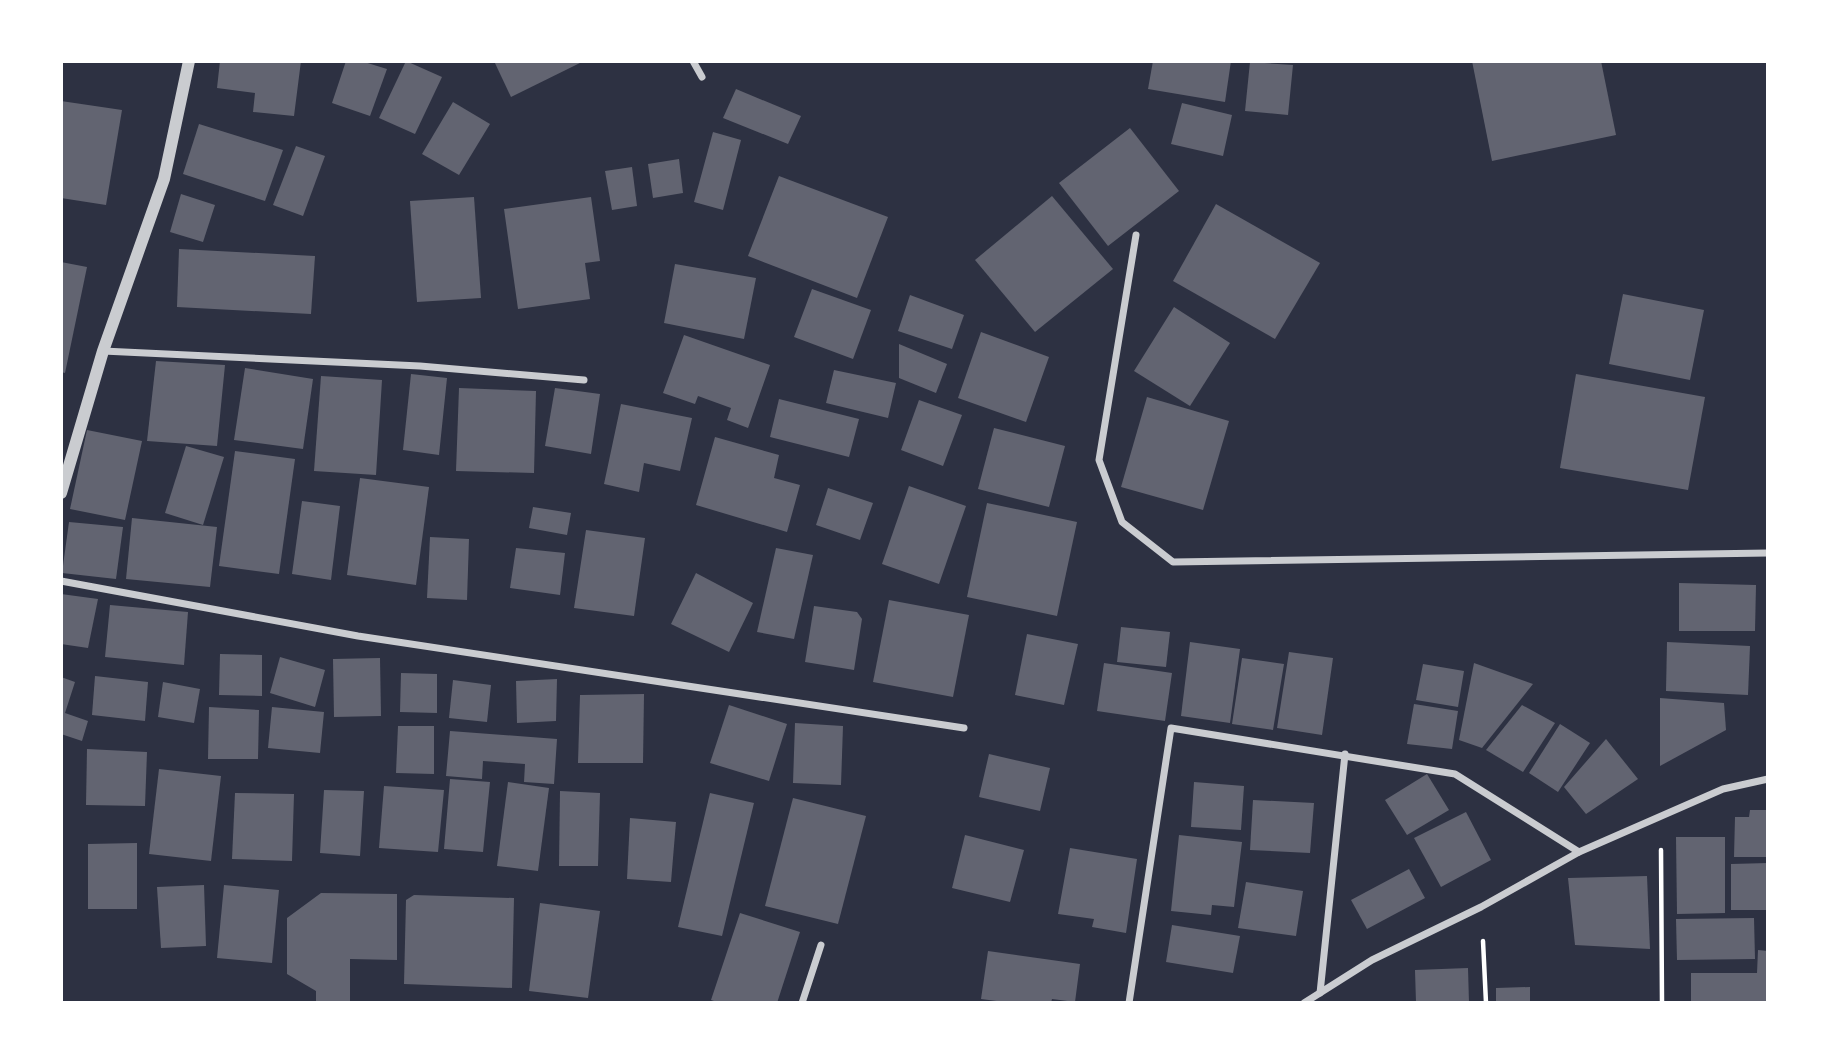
<svg xmlns="http://www.w3.org/2000/svg" width="1829" height="1064" font-family="'Fira Sans Condensed',sans-serif">
  <rect width="100%" height="100%" fill="#2d3142"/>
  <!-- building -->
  <g fill="#626471">
    <path d="M220,61H301L294,116L253,112L255,93L217,88Z"/>
    <path d="M346,61H361L387,69L370,116L332,103Z"/>
    <path d="M406,61L442,77L415,134L379,118Z"/>
    <path d="M494,61H584L511,97Z"/>
    <path d="M1153,61H1231L1225,102L1148,89Z"/>
    <path d="M1472,61H1601L1616,135L1492,161Z"/>
    <path d="M1250,62L1293,65L1288,115L1245,111Z"/>
    <path d="M736,89L801,116L788,144L723,118Z"/>
    <path d="M61,101L122,110L106,205L61,198Z"/>
    <path d="M453,102L490,124L459,175L422,154Z"/>
    <path d="M1182,103L1232,115L1223,156L1171,144Z"/>
    <path d="M199,124L283,150L265,201L183,174Z"/>
    <path d="M1130,128L1179,191L1108,246L1059,183Z"/>
    <path d="M713,132L741,140L723,210L694,202Z"/>
    <path d="M296,146L325,156L303,216L273,205Z"/>
    <path d="M679,159L683,193L653,198L648,164Z"/>
    <path d="M632,167L637,206L612,210L605,171Z"/>
    <path d="M779,176L888,217L857,298L748,256Z"/>
    <path d="M181,194L215,205L203,242L170,232Z"/>
    <path d="M1052,196L1113,269L1035,332L975,260Z"/>
    <path d="M474,197L481,298L417,302L410,201Z"/>
    <path d="M591,197L600,261L585,263L590,299L518,309L504,209Z"/>
    <path d="M1216,204L1320,263L1275,339L1173,281Z"/>
    <path d="M179,249L315,256L311,314L177,307Z"/>
    <path d="M61,262L87,267L65,373L61,372Z"/>
    <path d="M675,264L756,278L744,339L664,323Z"/>
    <path d="M812,289L871,310L853,359L794,337Z"/>
    <path d="M1623,294L1704,310L1690,380L1609,364Z"/>
    <path d="M910,295L964,315L952,349L898,331Z"/>
    <path d="M1174,307L1230,343L1190,406L1134,371Z"/>
    <path d="M981,332L1049,357L1026,422L958,398Z"/>
    <path d="M684,335L770,365L748,428L727,420L731,408L698,396L695,404L663,393Z"/>
    <path d="M899,344L947,364L936,393L899,378Z"/>
    <path d="M156,361L225,365L217,446L147,441Z"/>
    <path d="M245,368L313,379L303,449L234,440Z"/>
    <path d="M834,370L896,383L888,418L826,403Z"/>
    <path d="M411,374L447,378L439,455L403,450Z"/>
    <path d="M1576,374L1705,397L1688,490L1560,468Z"/>
    <path d="M321,376L382,380L376,475L314,471Z"/>
    <path d="M459,388L536,391L534,473L456,471Z"/>
    <path d="M555,388L600,394L591,454L545,446Z"/>
    <path d="M1147,397L1229,421L1203,510L1121,487Z"/>
    <path d="M779,399L859,419L849,457L770,437Z"/>
    <path d="M919,400L962,415L943,466L901,450Z"/>
    <path d="M621,404L692,418L680,471L644,463L639,492L604,484Z"/>
    <path d="M994,428L1065,446L1049,507L978,489Z"/>
    <path d="M87,430L142,441L125,520L70,509Z"/>
    <path d="M715,437L779,455L774,478L800,485L787,532L696,505Z"/>
    <path d="M186,446L224,457L203,525L165,513Z"/>
    <path d="M235,451L295,459L279,574L219,566Z"/>
    <path d="M360,478L429,487L416,585L347,575Z"/>
    <path d="M909,486L966,506L939,584L882,564Z"/>
    <path d="M828,488L873,503L860,540L816,525Z"/>
    <path d="M302,501L340,506L331,580L292,574Z"/>
    <path d="M987,503L1077,522L1057,616L967,597Z"/>
    <path d="M533,507L571,513L567,535L529,528Z"/>
    <path d="M132,518L217,527L210,587L126,579Z"/>
    <path d="M69,522L123,527L116,579L62,573Z"/>
    <path d="M586,530L645,538L634,616L574,608Z"/>
    <path d="M430,537L469,539L467,600L427,598Z"/>
    <path d="M516,548L565,553L560,595L510,588Z"/>
    <path d="M776,548L813,555L794,639L757,632Z"/>
    <path d="M696,573L753,603L729,652L671,624Z"/>
    <path d="M1679,583L1756,585L1755,631H1679Z"/>
    <path d="M61,594L98,599L88,648L61,644Z"/>
    <path d="M889,600L969,615L953,697L873,682Z"/>
    <path d="M110,605L188,612L184,665L105,657Z"/>
    <path d="M814,606L857,612L862,619L854,670L805,662Z"/>
    <path d="M1121,627L1170,632L1166,667L1117,662Z"/>
    <path d="M1027,634L1078,644L1064,705L1015,695Z"/>
    <path d="M1190,642L1240,649L1230,723L1181,716Z"/>
    <path d="M1667,642L1750,646L1748,695L1666,691Z"/>
    <path d="M1289,652L1333,658L1322,735L1277,728Z"/>
    <path d="M220,654L262,655V696L219,695Z"/>
    <path d="M280,657L325,670L315,707L270,693Z"/>
    <path d="M380,658L381,716L334,717L333,659Z"/>
    <path d="M1242,658L1284,664L1273,730L1232,724Z"/>
    <path d="M1104,663L1172,673L1165,721L1097,711Z"/>
    <path d="M1474,663L1533,684L1482,748L1459,740Z"/>
    <path d="M1423,664L1464,671L1458,707L1416,700Z"/>
    <path d="M401,673L437,674V713L400,712Z"/>
    <path d="M95,676L148,682L145,721L92,715Z"/>
    <path d="M61,677L75,682L65,713L88,721L82,741L61,734Z"/>
    <path d="M557,679L556,721L517,723L516,681Z"/>
    <path d="M453,680L491,685L487,722L449,718Z"/>
    <path d="M163,682L200,689L194,723L158,717Z"/>
    <path d="M644,694L643,763H578L580,695Z"/>
    <path d="M1660,698L1724,703L1726,730L1660,766Z"/>
    <path d="M1414,704L1458,711L1452,749L1407,744Z"/>
    <path d="M729,705L787,724L769,781L710,763Z"/>
    <path d="M1522,705L1555,723L1523,772L1486,750Z"/>
    <path d="M209,707L259,710L258,759H208Z"/>
    <path d="M272,707L324,712L320,753L268,748Z"/>
    <path d="M795,723L843,726L841,785L793,783Z"/>
    <path d="M1560,724L1590,743L1558,792L1529,773Z"/>
    <path d="M398,726H434V774L396,773Z"/>
    <path d="M450,731L557,739L554,784L524,782L525,764L483,761L482,779L446,776Z"/>
    <path d="M1606,739L1638,779L1586,814L1564,787Z"/>
    <path d="M87,749L147,752L145,806L86,805Z"/>
    <path d="M989,754L1050,768L1040,811L979,797Z"/>
    <path d="M159,769L221,776L211,861L149,854Z"/>
    <path d="M1427,774L1449,810L1407,835L1385,800Z"/>
    <path d="M450,779L490,782L483,852L444,849Z"/>
    <path d="M508,782L549,788L538,871L497,866Z"/>
    <path d="M1194,782L1244,786L1241,830L1191,827Z"/>
    <path d="M384,786L444,790L438,852L379,848Z"/>
    <path d="M324,790L364,791L360,856L320,853Z"/>
    <path d="M560,791L600,793L598,866H559Z"/>
    <path d="M235,793L294,794L292,861L232,859Z"/>
    <path d="M710,793L754,803L722,936L678,927Z"/>
    <path d="M793,798L866,816L838,924L765,906Z"/>
    <path d="M1253,800L1314,803L1310,853L1250,850Z"/>
    <path d="M1750,810H1768V857H1734L1735,817H1749Z"/>
    <path d="M1466,812L1491,860L1441,887L1414,838Z"/>
    <path d="M630,818L676,822L671,882L627,879Z"/>
    <path d="M965,835L1024,850L1010,902L952,888Z"/>
    <path d="M1179,835L1242,842L1234,907L1212,905L1211,915L1171,911Z"/>
    <path d="M1676,837H1725V913L1677,914Z"/>
    <path d="M137,843V909H88V844Z"/>
    <path d="M1070,848L1137,859L1126,933L1092,927L1094,919L1058,914Z"/>
    <path d="M1768,863V910H1731V864Z"/>
    <path d="M1409,869L1425,898L1367,929L1351,900Z"/>
    <path d="M1647,876L1650,949L1575,945L1568,878Z"/>
    <path d="M1246,882L1303,891L1296,936L1238,928Z"/>
    <path d="M204,885L206,946L161,948L157,887Z"/>
    <path d="M224,885L279,890L272,963L217,958Z"/>
    <path d="M321,893L397,894V960L350,959V1003H316V991L287,974V918Z"/>
    <path d="M414,895L514,898L512,988L404,984L406,900Z"/>
    <path d="M540,903L600,911L588,998L529,991Z"/>
    <path d="M740,913L800,932L777,1003H720L711,1000Z"/>
    <path d="M1754,918L1755,959L1677,960L1676,919Z"/>
    <path d="M1172,925L1240,936L1233,973L1166,962Z"/>
    <path d="M1758,950L1768,951V1003H1691V973H1757Z"/>
    <path d="M988,951L1080,964L1075,1002L1052,999L1051,1003H1012L981,999Z"/>
    <path d="M1468,968L1469,1003H1416L1415,970Z"/>
    <path d="M1530,987V1003H1496V988Z"/>
  </g>
  <g fill="none" stroke-linecap="round" stroke-linejoin="round">
    <!-- path -->
    <g stroke="#fff" stroke-width="4.5">
      <path d="M1661,850L1662,1003"/>
      <path d="M1483,941L1486,1003"/>
    </g>
    <!-- minor -->
    <g stroke="#caccd0" stroke-width="7">
      <path d="M693,61L702,77"/>
      <path d="M1136,235L1099,460L1122,522L1173,562L1768,553"/>
      <path d="M103,351L420,366L584,380"/>
      <path d="M61,581L358,636L964,728"/>
      <path d="M1320,993L1345,754"/>
      <path d="M802,1003L821,945"/>
      <path d="M1129,1003L1171,728L1455,774L1579,852"/>
      <path d="M1304,1003L1372,960L1481,907L1579,852L1723,789L1768,779"/>
    </g>
    <!-- tertiary -->
    <path stroke="#caccd0" stroke-width="12" d="M61,493L103,351L164,179L189,61"/>
  </g>
  <!-- border -->
  <rect width="1829" height="1064" fill="none" stroke="#ffffff" stroke-width="126"/>
</svg>
